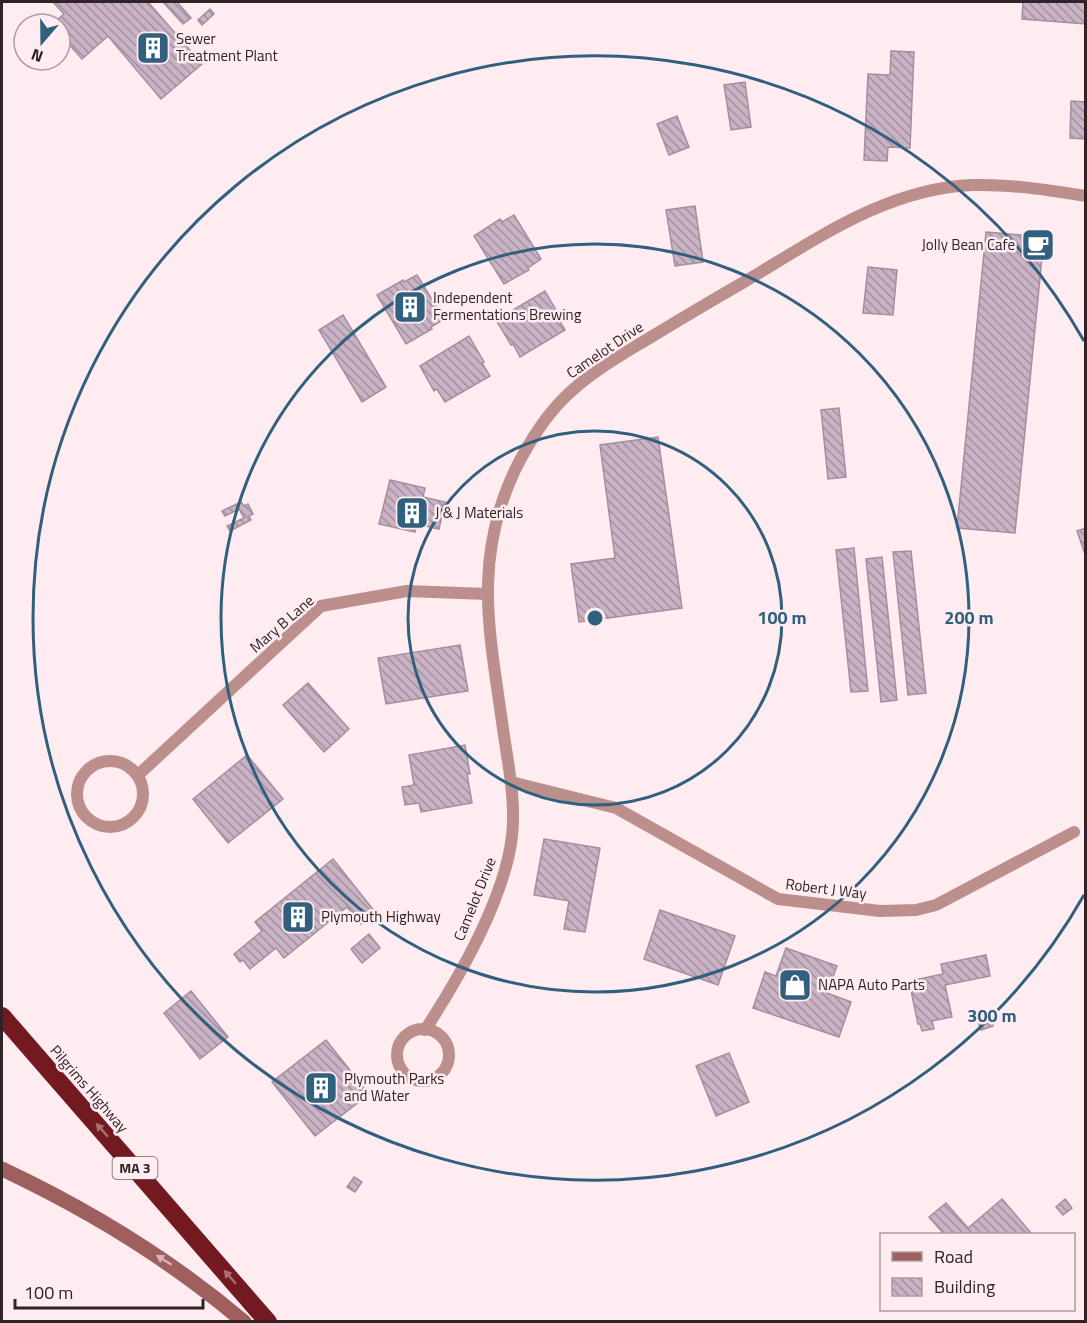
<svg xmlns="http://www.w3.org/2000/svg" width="1087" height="1323" font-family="'Titillium Web',sans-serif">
  <defs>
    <pattern id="building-back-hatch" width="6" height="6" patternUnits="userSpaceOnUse" patternTransform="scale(1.5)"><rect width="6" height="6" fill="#c8b2c3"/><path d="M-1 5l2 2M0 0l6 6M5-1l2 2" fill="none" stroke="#a3909e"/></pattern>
  </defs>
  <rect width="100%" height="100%" fill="#feecf1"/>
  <!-- building -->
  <g fill="url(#building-back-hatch)" stroke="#a48e9f" stroke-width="1.5">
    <path d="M53,2H148L202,64L161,99L108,36L82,59L60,34V24H52L64,14Z"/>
    <path d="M163,2H177L191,18L183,24Z"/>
    <path d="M1023,2H1086V24L1022,19Z"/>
    <path d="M210,9L214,14L202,25L198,20Z"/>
    <path d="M891,51L914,52L910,148L888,147L887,161L864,160L868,74L890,75Z"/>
    <path d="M745,82L751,127L731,130L724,85Z"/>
    <path d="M1071,101L1086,102V139L1070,138Z"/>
    <path d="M677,116L689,147L669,155L657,124Z"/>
    <path d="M695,206L703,262L675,266L666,210Z"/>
    <path d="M514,215L541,259L528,268L529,270L504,284L474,236L500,219L502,222Z"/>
    <path d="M986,232L1044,237L1015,533L957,528Z"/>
    <path d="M868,267L897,270L893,315L863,313Z"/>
    <path d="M417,275L444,319L431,327L432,329L406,344L377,295L403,280L404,282Z"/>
    <path d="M545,291L560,317L558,318L565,330L520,357L513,344L511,345L496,320Z"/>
    <path d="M343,315L386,387L362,402L319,330Z"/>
    <path d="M469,336L484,362L482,363L490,376L445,402L437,389L434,391L420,366Z"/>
    <path d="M839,408L846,477L828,479L821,410Z"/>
    <path d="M658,437L682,608L579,622L571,564L615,558L600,445Z"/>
    <path d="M390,480L425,488L423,497L445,502L439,529L417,524L415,532L379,524Z"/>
    <path d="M241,502L244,506L248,504L253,514L249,516L251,520L230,531L227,526L244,518L239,509L225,516L222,511Z"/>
    <path d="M1086,528V557L1077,531Z"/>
    <path d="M854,548L868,691L851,692L836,550Z"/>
    <path d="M911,551L926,693L908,695L893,552Z"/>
    <path d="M882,557L897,700L881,702L866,559Z"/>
    <path d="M460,645L468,691L386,704L378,658Z"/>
    <path d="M308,683L349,729L324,752L283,705Z"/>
    <path d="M465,745L470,774H467L472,803L421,812L419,803L405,805L402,787L414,785L409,755Z"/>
    <path d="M247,755L283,799L228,843L193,799Z"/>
    <path d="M544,839L600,848L585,932L564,929L569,901L534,895Z"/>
    <path d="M333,859L375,912L361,924L347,907L284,958L276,948L250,969L243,960L240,962L234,954L262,931L255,922Z"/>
    <path d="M660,910L735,936L718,985L644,959Z"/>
    <path d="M369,934L380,948L362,963L351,949Z"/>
    <path d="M786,948L837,966L827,993L851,1002L839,1037L753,1008L765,972L776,976Z"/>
    <path d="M986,955L990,976L945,985L952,1017L932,1021L934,1029L922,1031L920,1024H918L909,981L943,974L941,964Z"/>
    <path d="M191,991L228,1037L200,1059L164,1013Z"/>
    <path d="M989,1012L993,1026L981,1030L976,1016Z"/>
    <path d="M326,1040L369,1094L315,1136L272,1082Z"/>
    <path d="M729,1053L749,1102L716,1116L696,1066Z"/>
    <path d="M354,1177L362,1182L355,1192L347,1187Z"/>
    <path d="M1002,1199L1032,1234H944L929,1217L946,1203L968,1228Z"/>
    <path d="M1065,1199L1072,1208L1063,1215L1056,1207Z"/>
  </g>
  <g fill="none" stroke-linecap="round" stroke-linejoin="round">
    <!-- minor -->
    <g stroke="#bc8f8d" stroke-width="12">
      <circle cx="110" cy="794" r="33"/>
      <path d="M138,775L321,606L407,591L487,594"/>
      <path d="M511,782L616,808L778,899L880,911L916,910L936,905L1074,832"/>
      <circle cx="423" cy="1055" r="26"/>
      <path d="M425,1030C459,978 505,898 512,836C516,800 508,764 503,729C490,634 472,561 515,470C528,444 543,419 564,398C588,374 618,357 646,340C679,320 711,301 744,282C815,240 887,188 973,185C1010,184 1049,190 1086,196"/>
    </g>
    <!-- secondary -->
    <path stroke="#9e5f5e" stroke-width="15" d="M2,1169C89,1210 170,1259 244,1322"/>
    <!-- motorway -->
    <path stroke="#721a20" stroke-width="18" d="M2,1016L268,1322"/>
  </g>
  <!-- one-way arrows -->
  <defs><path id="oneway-solid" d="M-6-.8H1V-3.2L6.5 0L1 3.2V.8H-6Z" transform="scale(1.5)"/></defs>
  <g fill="#aa6e74">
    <use href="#oneway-solid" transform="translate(102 1130) rotate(-131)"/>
    <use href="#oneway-solid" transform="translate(230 1277) rotate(-131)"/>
  </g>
  <use fill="#d8b4b6" href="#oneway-solid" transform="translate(164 1260) rotate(-148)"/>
  <!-- distance rings -->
  <g fill="none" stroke="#31607f" stroke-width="3">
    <circle cx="595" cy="618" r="187"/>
    <circle cx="595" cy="618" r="374"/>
    <path d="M1084 895A562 562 0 1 1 1084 341"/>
  </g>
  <!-- icons -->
  <defs>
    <g id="building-square" transform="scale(1.725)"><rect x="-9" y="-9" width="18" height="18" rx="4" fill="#31607f" stroke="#feecf1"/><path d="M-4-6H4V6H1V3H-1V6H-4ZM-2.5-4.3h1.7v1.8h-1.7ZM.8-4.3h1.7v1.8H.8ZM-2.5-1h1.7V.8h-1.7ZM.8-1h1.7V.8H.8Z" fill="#fff"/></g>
    <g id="cafe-square" transform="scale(1.725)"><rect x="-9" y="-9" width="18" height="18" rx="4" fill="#31607f" stroke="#feecf1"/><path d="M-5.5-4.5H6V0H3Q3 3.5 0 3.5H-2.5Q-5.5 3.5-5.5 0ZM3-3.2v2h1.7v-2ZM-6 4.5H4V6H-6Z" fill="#fff"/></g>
    <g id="shop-square" transform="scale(1.725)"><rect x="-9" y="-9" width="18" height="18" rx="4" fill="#31607f" stroke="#feecf1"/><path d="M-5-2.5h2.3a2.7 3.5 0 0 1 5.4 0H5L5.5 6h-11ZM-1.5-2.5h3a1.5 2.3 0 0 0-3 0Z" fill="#fff"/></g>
  </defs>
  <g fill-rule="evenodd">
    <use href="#building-square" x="153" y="48"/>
    <use href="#cafe-square" x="1038" y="245"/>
    <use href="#building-square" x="410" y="307"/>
    <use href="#building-square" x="412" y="513"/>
    <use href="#building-square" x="298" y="917"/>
    <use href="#shop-square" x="795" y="985"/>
    <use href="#building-square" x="321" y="1088"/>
  </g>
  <g text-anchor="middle" stroke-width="5" stroke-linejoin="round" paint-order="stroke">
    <!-- shield labels -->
    <rect fill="#feecf1" stroke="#6c5f64" stroke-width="1.5" x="112.5" y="1157" width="45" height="22" rx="4.5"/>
    <g font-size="14" font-weight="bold" fill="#2e2327">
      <text x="135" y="1173">MA 3</text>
    </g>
    <!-- poi labels -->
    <g font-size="15" fill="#2e2327" stroke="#feecf1" text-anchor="start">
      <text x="176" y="44">Sewer<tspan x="176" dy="17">Treatment Plant</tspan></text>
      <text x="1015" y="250" text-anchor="end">Jolly Bean Cafe</text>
      <text x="433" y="303">Independent<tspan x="433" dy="17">Fermentations Brewing</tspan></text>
      <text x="435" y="518">J &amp; J Materials</text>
      <text x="321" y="922">Plymouth Highway</text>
      <text x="818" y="990">NAPA Auto Parts</text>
      <text x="344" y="1084">Plymouth Parks<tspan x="344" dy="17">and Water</tspan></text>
    </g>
    <!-- street labels -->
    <g font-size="15" fill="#2e2327" stroke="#feecf1">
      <text transform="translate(605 350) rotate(-34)" y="5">Camelot Drive</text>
      <text transform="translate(282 624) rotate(-41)" y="5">Mary B Lane</text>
      <text transform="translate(826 889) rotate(7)" y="5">Robert J Way</text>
      <text transform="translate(475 899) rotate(-68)" y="5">Camelot Drive</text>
      <text transform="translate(89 1089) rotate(49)" y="5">Pilgrims Highway</text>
    </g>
  </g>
  <circle cx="595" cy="618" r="9" fill="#31607f" stroke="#feecf1" stroke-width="3"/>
  <g font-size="18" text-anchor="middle" font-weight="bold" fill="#31607f" stroke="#feecf1" stroke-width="5" stroke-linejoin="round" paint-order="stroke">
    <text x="782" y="624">100 m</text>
    <text x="969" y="624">200 m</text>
    <text x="992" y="1022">300 m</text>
  </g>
  <!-- border -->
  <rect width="1087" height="1323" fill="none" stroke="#2e2327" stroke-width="6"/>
  <!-- legend -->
  <rect x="880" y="1233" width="195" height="78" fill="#feecf1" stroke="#ab9ca0" stroke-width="1.5"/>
  <rect x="892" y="1252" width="30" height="9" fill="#9e5f5e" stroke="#ab9ca0" stroke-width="1.5"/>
  <text x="934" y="1263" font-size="18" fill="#2e2327">Road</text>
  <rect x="892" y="1278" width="30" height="18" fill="url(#building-back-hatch)" stroke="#ab9ca0" stroke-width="1.5"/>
  <text x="934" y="1293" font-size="18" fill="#2e2327">Building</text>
  <!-- north arrow -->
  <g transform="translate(42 42) rotate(200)"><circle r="28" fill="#feecf1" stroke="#ab9ca0" stroke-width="1.5"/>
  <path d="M0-4.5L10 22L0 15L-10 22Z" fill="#31607f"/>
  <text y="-9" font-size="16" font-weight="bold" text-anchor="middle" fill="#2e2327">N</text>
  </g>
  <!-- scale -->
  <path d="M15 1299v9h188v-9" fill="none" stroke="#2e2327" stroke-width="3"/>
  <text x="24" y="1299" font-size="18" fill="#2e2327" stroke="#feecf1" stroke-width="4.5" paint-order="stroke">100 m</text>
</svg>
